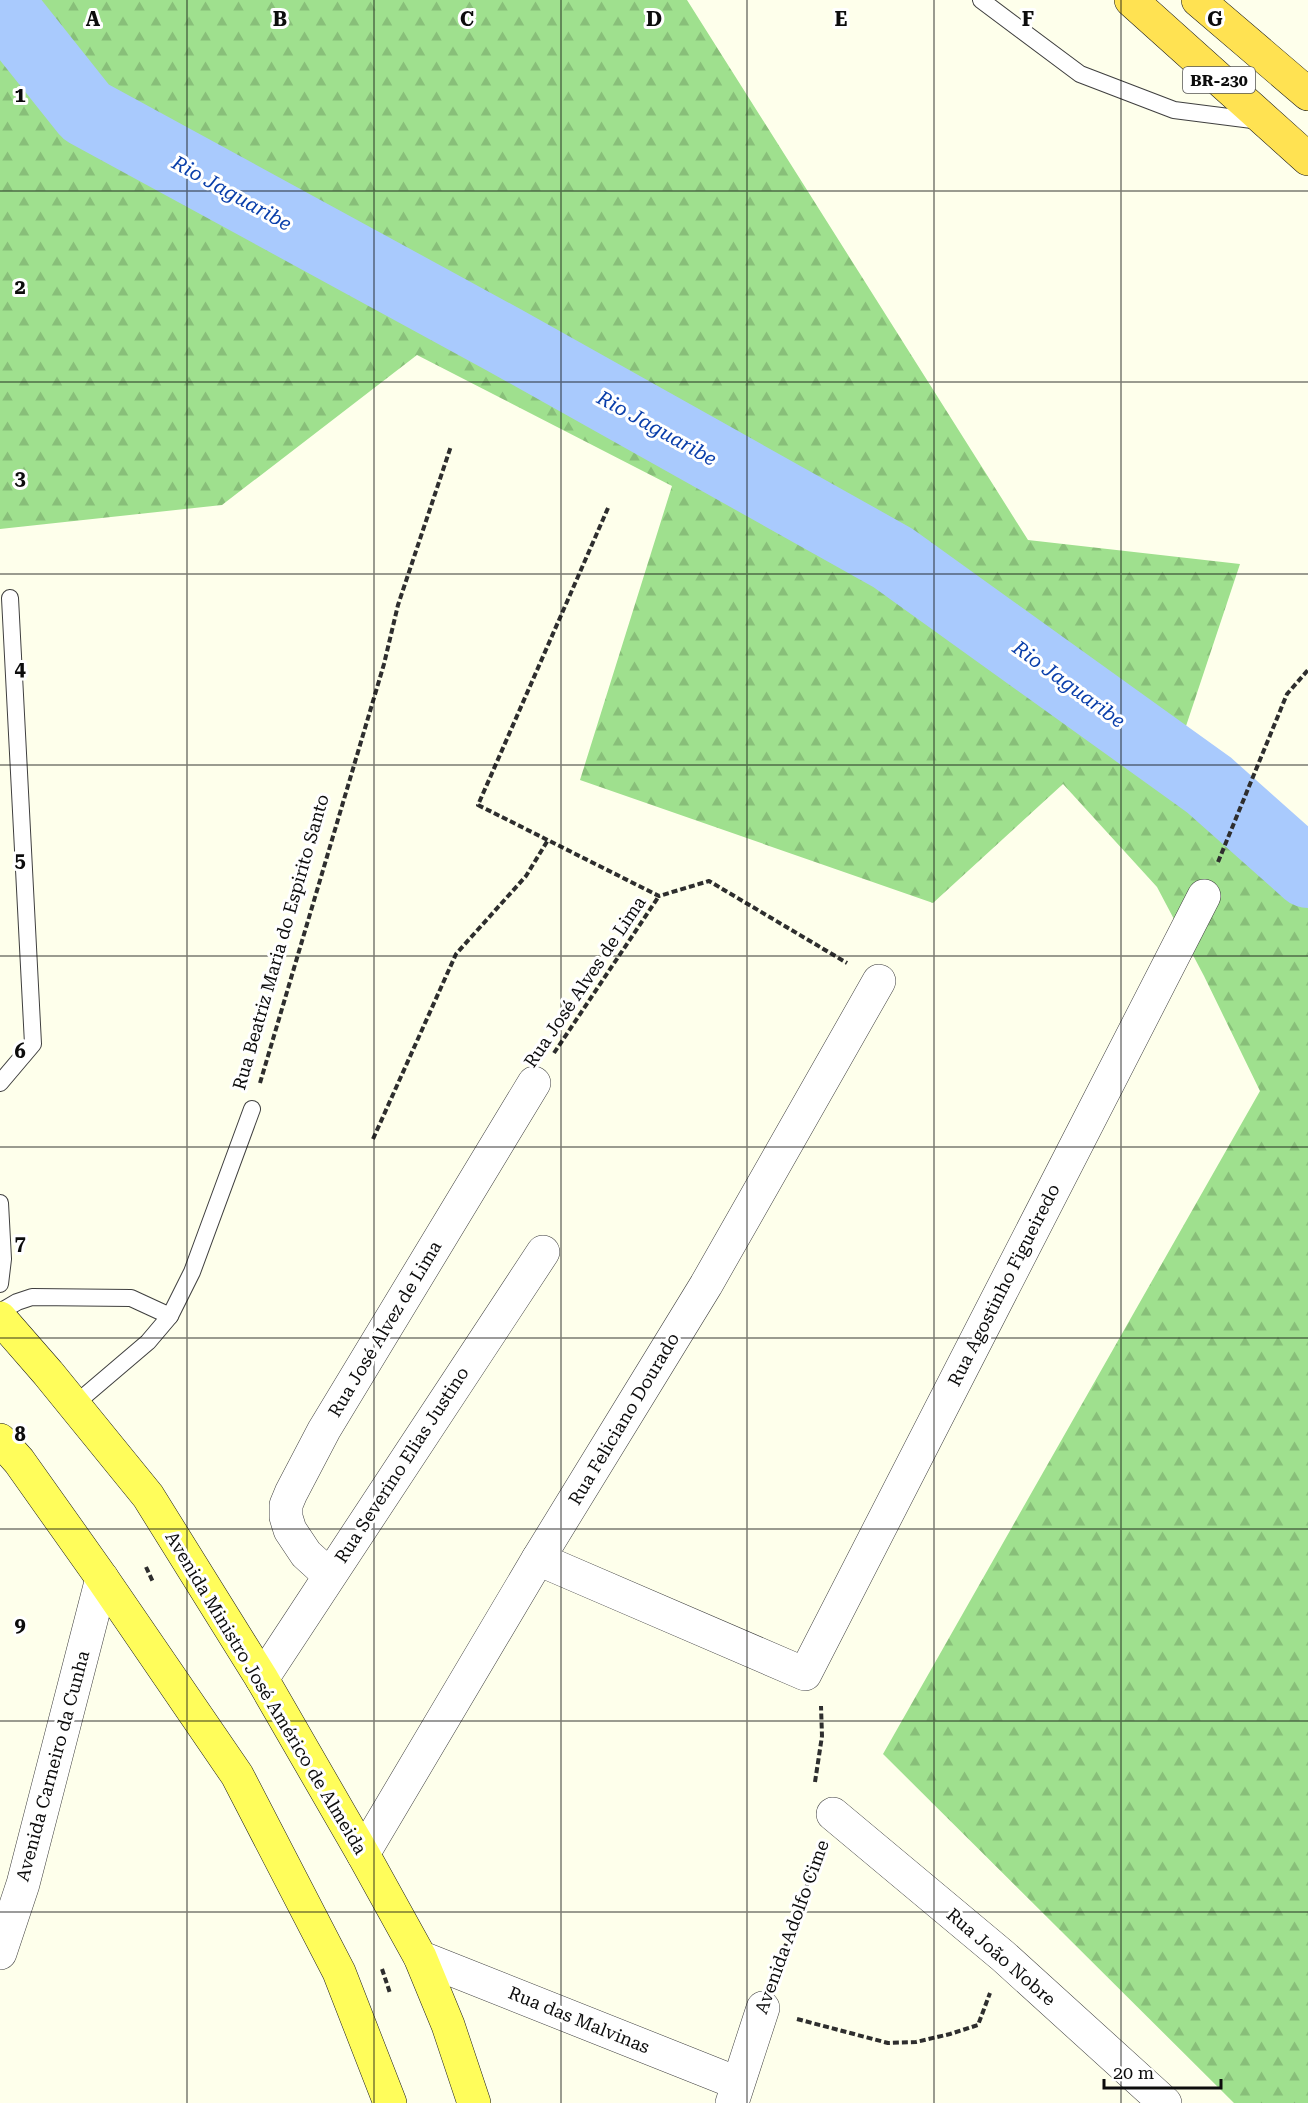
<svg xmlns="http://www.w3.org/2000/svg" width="1308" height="2103" font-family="'Roboto Serif',serif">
  <defs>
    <pattern id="forest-firs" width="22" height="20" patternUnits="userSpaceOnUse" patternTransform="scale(1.5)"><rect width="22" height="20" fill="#9fe08e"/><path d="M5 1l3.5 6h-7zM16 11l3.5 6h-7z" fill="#88bf79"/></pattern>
  </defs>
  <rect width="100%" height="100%" fill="#feffeb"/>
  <!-- forest -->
  <path fill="url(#forest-firs)" d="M0,0H687L1028,540L1240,564L1176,756L1308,847V2103H1234L883,1754L1260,1091L1204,976L1157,887L1063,784L933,903L580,780L672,486L417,355L222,505L0,529Z"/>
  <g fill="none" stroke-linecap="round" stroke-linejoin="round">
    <!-- river -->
    <path stroke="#a9cafd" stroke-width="70" d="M0,4L86,112L504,340L893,558L1209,785L1308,873"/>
    <!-- service casing -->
    <g stroke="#3f3f3f" stroke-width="18">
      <g id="service">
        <path d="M981,0L1080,74L1174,110L1260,121"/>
        <path d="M0,1083L33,1044L10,598"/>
        <path d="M0,1203L3,1259L0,1284"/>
        <path d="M0,1312L17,1302L32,1297L131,1298L170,1316"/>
        <path d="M74,1405L148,1342L170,1316L192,1272L252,1109"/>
      </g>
    </g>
    <!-- minor casing -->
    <g stroke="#3f3f3f" stroke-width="34">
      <g id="minor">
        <path d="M538,1559L805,1674L1204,896"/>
        <path d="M329,1575L306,1554L290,1530L286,1517V1505L291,1493L324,1430L534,1083"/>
        <path d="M262,1679L543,1252"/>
        <path d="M833,1814L1003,1956L1165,2103"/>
        <path d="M363,1854L538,1559L706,1285L879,981"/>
        <path d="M420,1957L737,2083"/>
        <path d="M732,2103L763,2008"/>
      </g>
    </g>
    <!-- tertiary casing -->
    <g stroke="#3f3f3f" stroke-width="34">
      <path id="tertiary" d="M0,1953L23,1884L102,1578"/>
    </g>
    <!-- primary casing -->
    <g stroke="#1d1d1d" stroke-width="34">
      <g id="primary">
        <path d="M0,1318L48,1373L148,1496L262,1679L363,1854L420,1957L448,2025L474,2103"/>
        <path d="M0,1440L19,1461L102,1578L237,1775L339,1972L390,2103"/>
      </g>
    </g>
    <!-- trunk casing -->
    <g stroke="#1d1d1d" stroke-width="34">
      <g id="trunk">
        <path d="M1131,0L1308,159"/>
        <path d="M1198,0L1308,94"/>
      </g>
    </g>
    <!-- path -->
    <g stroke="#2e2e2e" stroke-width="4" stroke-dasharray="6 3" stroke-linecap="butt">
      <path d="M608,508L478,805L659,896L709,881L847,963"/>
      <path d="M1218,862L1287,694L1308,670"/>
      <path d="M554,1053L659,896"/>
      <path d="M260,1083L384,664L398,605L451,446"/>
      <path d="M373,1139L456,954L526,876L548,840"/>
      <path d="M146,1567L153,1582"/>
      <path d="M815,1782L822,1736L821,1706"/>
      <path d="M382,1969L390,1993"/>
      <path d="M775,1975L820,1849"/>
      <path d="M797,2019L888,2043L916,2042L950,2034L978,2025L990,1993"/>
    </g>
    <!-- service -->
    <use href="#service" stroke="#fff" stroke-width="16"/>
    <!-- minor -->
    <use href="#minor" stroke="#fff" stroke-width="33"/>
    <!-- tertiary -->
    <use href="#tertiary" stroke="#fff" stroke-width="33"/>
    <!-- primary -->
    <use href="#primary" stroke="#fffd5b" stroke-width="33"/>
    <!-- trunk -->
    <use href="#trunk" stroke="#ffe252" stroke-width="33"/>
  </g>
  <!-- grid -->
  <path fill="none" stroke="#0c0c0c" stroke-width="1.5" stroke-opacity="0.55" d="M187,0V2103M374,0V2103M561,0V2103M747,0V2103M934,0V2103M1121,0V2103M0,191H1308M0,382H1308M0,574H1308M0,765H1308M0,956H1308M0,1147H1308M0,1338H1308M0,1529H1308M0,1721H1308M0,1912H1308"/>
  <g text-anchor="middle" stroke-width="6" stroke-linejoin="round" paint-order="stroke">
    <!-- shield labels -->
    <rect fill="#fff" stroke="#555" stroke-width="1.5" x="1183" y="67" width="72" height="26" rx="4.5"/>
    <g font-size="16" font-weight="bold" fill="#0c0c0c">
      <text x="1219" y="86">BR-230</text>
    </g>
    <!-- street labels -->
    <g font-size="18" fill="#0c0c0c" stroke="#fff">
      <text transform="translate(281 942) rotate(-74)" y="6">Rua Beatriz Maria do Espirito Santo</text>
      <text transform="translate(585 982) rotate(-56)" y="6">Rua José Alves de Lima</text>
      <text transform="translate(1004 1285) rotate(-63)" y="6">Rua Agostinho Figueiredo</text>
      <text transform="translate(385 1329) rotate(-59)" y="6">Rua José Alvez de Lima</text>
      <text transform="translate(624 1419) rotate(-59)" y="6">Rua Feliciano Dourado</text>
      <text transform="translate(402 1465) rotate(-57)" y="6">Rua Severino Elias Justino</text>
      <text transform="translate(266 1693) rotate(59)" y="6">Avenida Ministro José Américo de Almeida</text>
      <text transform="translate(53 1766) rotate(-75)" y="6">Avenida Carneiro da Cunha</text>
      <text transform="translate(792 1927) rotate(-70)" y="6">Avenida Adolfo Cime</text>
      <text transform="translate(1001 1957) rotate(41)" y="6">Rua João Nobre</text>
      <text transform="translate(579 2020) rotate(22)" y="6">Rua das Malvinas</text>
    </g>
    <!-- water labels -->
    <g font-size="20" font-style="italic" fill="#093eaa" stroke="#fff">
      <text transform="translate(232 193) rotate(29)" y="7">Rio Jaguaribe</text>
      <text transform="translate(657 428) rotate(29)" y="7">Rio Jaguaribe</text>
      <text transform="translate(1069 684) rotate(36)" y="7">Rio Jaguaribe</text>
    </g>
  </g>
  <g font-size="20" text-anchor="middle" font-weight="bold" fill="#0c0c0c" stroke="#fff" stroke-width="6" stroke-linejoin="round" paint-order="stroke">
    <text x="93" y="26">A</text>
    <text x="280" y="26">B</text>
    <text x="467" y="26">C</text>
    <text x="654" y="26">D</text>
    <text x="841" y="26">E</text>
    <text x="1028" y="26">F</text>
    <text x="1215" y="26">G</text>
    <text x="20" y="102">1</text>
    <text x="20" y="294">2</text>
    <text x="20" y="485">3</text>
    <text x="20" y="676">4</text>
    <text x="20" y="867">5</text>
    <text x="20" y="1058">6</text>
    <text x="20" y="1250">7</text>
    <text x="20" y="1441">8</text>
    <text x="20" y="1632">9</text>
  </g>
  <!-- scale -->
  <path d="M1104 2079v9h117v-9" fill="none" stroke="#0c0c0c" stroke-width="3"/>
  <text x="1113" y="2079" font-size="18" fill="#0c0c0c" stroke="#ffffff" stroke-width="4.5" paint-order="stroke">20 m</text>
</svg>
